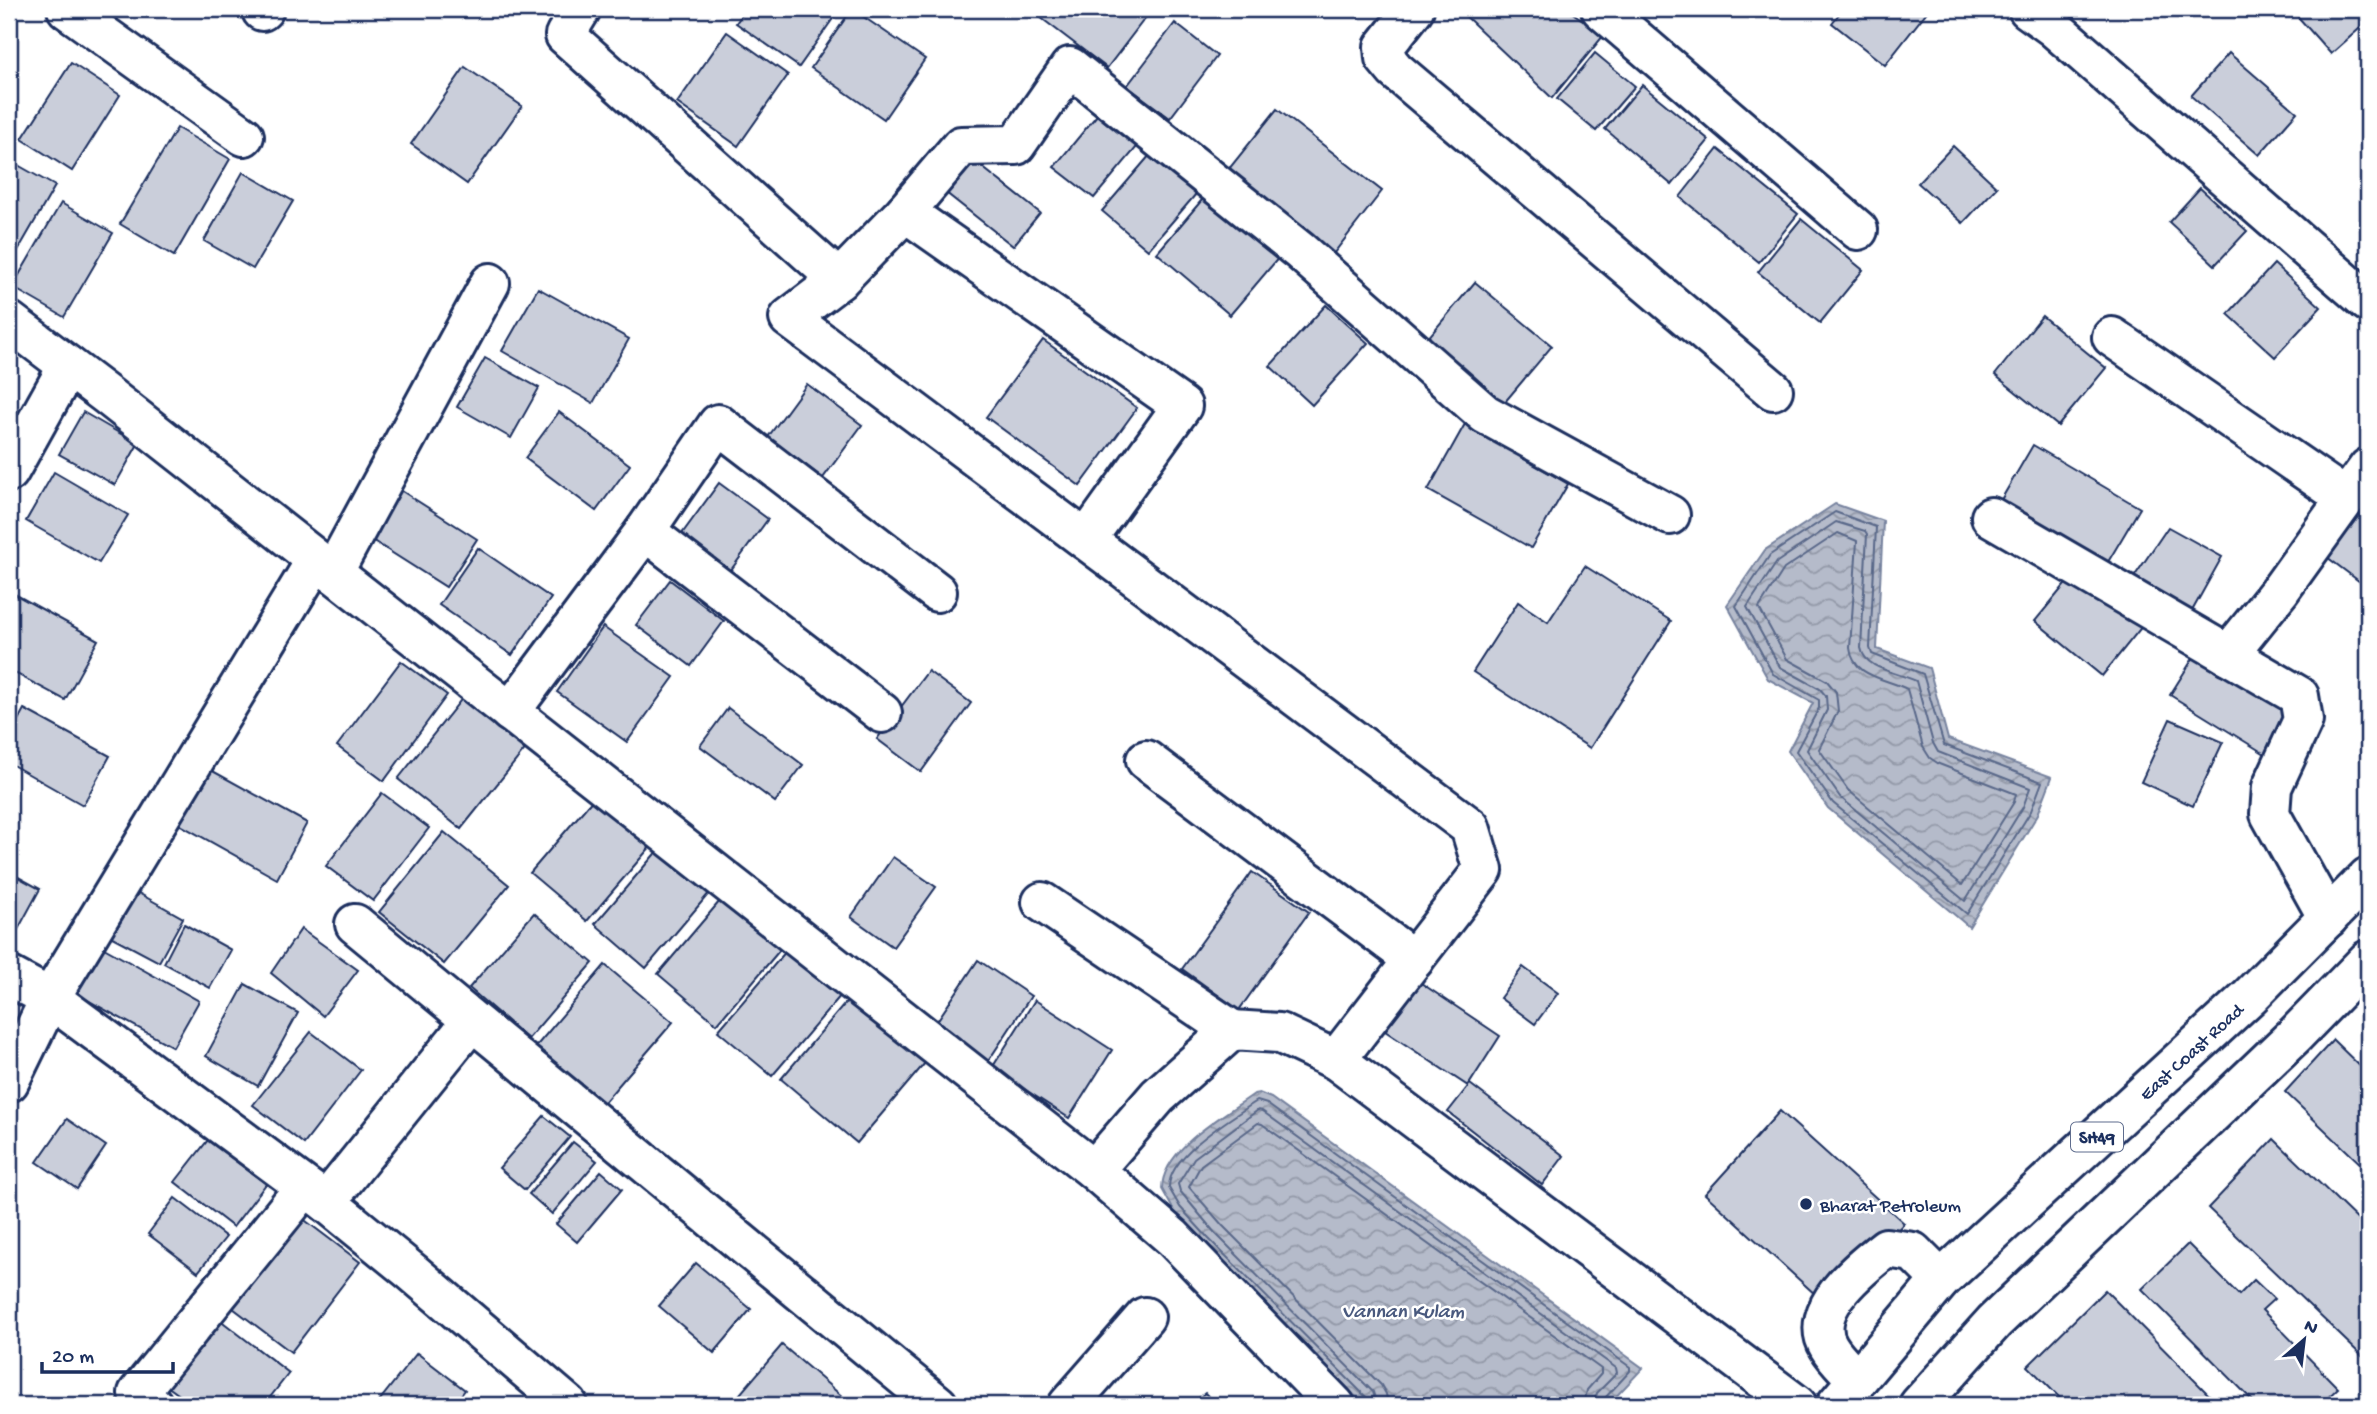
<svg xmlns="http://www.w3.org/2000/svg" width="2377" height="1414" font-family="'Gochi Hand',sans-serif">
  <defs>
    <pattern id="water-waves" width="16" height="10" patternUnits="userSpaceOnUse" patternTransform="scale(1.75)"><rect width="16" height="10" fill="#b5bbca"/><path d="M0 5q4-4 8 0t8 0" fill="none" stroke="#9298a7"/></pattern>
  </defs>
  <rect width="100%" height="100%" fill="#fff"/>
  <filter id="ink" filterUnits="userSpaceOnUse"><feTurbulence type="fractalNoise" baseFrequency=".0143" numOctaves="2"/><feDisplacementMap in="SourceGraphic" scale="14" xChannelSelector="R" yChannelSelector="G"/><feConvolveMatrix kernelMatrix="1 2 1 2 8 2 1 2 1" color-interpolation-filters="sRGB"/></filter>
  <g filter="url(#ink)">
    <!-- water -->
    <g fill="url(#water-waves)" stroke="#77839f" stroke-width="2">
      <path d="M1835,504L1883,521L1877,649L1929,668L1948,739L2052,777L2038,814L1969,927L1828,808L1788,751L1813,703L1768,679L1727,605L1765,550Z"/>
      <path d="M1259,1093L1271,1098L1643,1368L1608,1405H1364L1204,1244L1174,1211L1162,1189C1162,1149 1225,1115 1254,1094Z"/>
    </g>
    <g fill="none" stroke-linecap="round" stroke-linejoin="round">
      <!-- shore -->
      <g stroke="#596789" stroke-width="2">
        <path d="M1835,512L1876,527L1870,648L1872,654L1923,674L1944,745L2042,782L2031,811L1967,914L1833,803L1796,751L1819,708V700L1773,674L1736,606L1770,555Z"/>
        <path d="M1836,522L1865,531L1867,534L1861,648C1865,670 1898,672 1916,681L1933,743L1938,752L2030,788L2023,807L1965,901L1840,797L1807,750L1827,710L1826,696L1820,689L1780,667L1747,607L1777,562Z"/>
        <path d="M1838,533L1857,541L1850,648C1853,677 1885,678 1907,689L1923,747L1930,758L1939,764L2016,794L2014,802L1962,885L1848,790L1819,749L1838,711L1836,692L1827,681L1787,659L1759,608L1784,569Z"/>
        <path d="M1369,1405L1366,1397L1209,1239L1180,1207L1169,1188C1168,1155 1232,1118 1257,1101L1267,1104L1630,1367V1371L1605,1398L1603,1405"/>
        <path d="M1377,1405L1373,1392L1215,1233L1180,1191L1178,1184L1194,1158L1258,1110L1262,1111L1616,1368L1617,1373L1597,1393L1594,1405"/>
        <path d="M1388,1405L1386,1394L1381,1385L1223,1226L1189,1187L1201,1165L1258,1123L1262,1124L1601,1369V1374L1587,1390L1584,1405"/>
      </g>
    </g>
    <!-- building -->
    <g fill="#caceda" stroke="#1b2f5e" stroke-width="2">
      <path d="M746,9H837L839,10L799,67L736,23Z"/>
      <path d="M852,9L925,59L884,119L811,68Z"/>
      <path d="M1033,9H1152L1107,68L1032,11Z"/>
      <path d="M1458,9H1567L1604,35L1552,98Z"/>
      <path d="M1843,9H1929L1885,65L1832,23Z"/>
      <path d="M2291,9H2368V21L2331,54Z"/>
      <path d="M1175,23L1217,56L1170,118L1127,86Z"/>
      <path d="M727,32L788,75L738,146L677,103Z"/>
      <path d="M1595,53L1635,86L1596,131L1557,99Z"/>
      <path d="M2229,53L2297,112L2259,155L2191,96Z"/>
      <path d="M71,63L120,95L72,171L22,139Z"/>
      <path d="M465,67L522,106L467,184L411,144Z"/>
      <path d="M1642,85L1709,140L1672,185L1605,129Z"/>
      <path d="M1277,109L1382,191L1330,258L1224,175Z"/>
      <path d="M1097,115L1137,147L1094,198L1054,167Z"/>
      <path d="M177,128L230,159L174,256L120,224Z"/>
      <path d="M1953,146L1997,187L1963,223L1918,183Z"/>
      <path d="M1156,148L1202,187L1148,250L1102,211Z"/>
      <path d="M1718,149L1798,214L1759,262L1680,197Z"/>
      <path d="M967,155L1040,213L1013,246L940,188Z"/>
      <path d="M9,160L55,186L9,266Z"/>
      <path d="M243,172L293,201L253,269L204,241Z"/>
      <path d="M2200,188L2247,231L2215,265L2169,222Z"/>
      <path d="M1207,194L1280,256L1230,315L1157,253Z"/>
      <path d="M61,203L113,233L64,317L12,287Z"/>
      <path d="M1801,219L1863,270L1820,323L1758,272Z"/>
      <path d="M2274,264L2321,307L2275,357L2228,314Z"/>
      <path d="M1475,282L1552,346L1504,403L1427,339Z"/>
      <path d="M538,288L629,339L593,403L502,351Z"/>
      <path d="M1326,305L1368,343L1312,405L1270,366Z"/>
      <path d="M2042,316L2106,368L2058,426L1995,375Z"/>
      <path d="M1043,340L1137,408L1080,486L986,417Z"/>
      <path d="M485,358L539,388L511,438L457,407Z"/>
      <path d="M807,384L862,425L823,478L768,437Z"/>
      <path d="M83,412L138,444L115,485L59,454Z"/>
      <path d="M559,412L630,465L596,511L525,458Z"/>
      <path d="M1465,424L1568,484L1531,548L1428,490Z"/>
      <path d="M2033,445L2140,508L2105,567L1998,505Z"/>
      <path d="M54,472L128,515L99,563L26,521Z"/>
      <path d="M719,483L768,519L725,578L676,542Z"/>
      <path d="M394,486L477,539L446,587L364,535Z"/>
      <path d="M2368,494V588L2323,554Z"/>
      <path d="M2168,527L2222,557L2187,620L2130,583Z"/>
      <path d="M478,548L551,598L512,655L439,605Z"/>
      <path d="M1585,566L1671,621L1590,748L1473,672L1518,602L1548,622Z"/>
      <path d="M2078,569L2144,624L2102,676L2035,621Z"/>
      <path d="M670,580L724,621L691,666L636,625Z"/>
      <path d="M9,591L98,640L65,700L9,670Z"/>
      <path d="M603,627L674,677L627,742L557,692Z"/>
      <path d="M2202,644L2297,703L2265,754L2170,695Z"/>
      <path d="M401,661L447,695L384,781L337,746Z"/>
      <path d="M928,671L971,703L921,772L877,739Z"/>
      <path d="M468,691L531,742L461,829L398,779Z"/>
      <path d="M728,708L803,765L775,802L700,746Z"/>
      <path d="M24,709L110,756L83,805L9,763V737Z"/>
      <path d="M2170,719L2223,742L2193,806L2141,782Z"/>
      <path d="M209,769L307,823L277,879L179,824Z"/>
      <path d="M600,791L657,839L587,921L530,873Z"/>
      <path d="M382,793L429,828L373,901L326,866Z"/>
      <path d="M444,832L509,885L444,964L379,912Z"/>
      <path d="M665,842L716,885L646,968L595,924Z"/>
      <path d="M893,857L936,887L893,947L851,917Z"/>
      <path d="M9,872L40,889L9,946Z"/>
      <path d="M1252,872L1309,912L1239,1010L1182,969Z"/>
      <path d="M124,885L183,918L159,962L99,930Z"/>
      <path d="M725,895L784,945L717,1024L658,974Z"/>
      <path d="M534,913L593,963L528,1039L469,988Z"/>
      <path d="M184,924L231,950L210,988L164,963Z"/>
      <path d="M301,929L358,970L323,1016L271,973Z"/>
      <path d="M95,943L199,1001L173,1047L69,990Z"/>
      <path d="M793,943L847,988L772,1076L718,1031Z"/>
      <path d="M978,960L1031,996L981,1072L927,1036Z"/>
      <path d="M605,965L673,1022L600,1107L533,1050Z"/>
      <path d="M1523,967L1558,993L1535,1024L1500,998Z"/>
      <path d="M1412,977L1500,1036L1468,1086L1379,1027Z"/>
      <path d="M245,984L298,1013L258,1086L206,1056Z"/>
      <path d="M855,992L931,1056L857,1143L781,1079Z"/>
      <path d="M1035,1000L1112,1050L1069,1118L992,1068Z"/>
      <path d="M311,1032L361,1070L304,1144L253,1105Z"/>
      <path d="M2333,1040L2368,1074V1171L2285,1092Z"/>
      <path d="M1470,1084L1564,1156L1542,1185L1448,1112Z"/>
      <path d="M1780,1111L1904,1223L1828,1306L1705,1194Z"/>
      <path d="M544,1116L570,1137L525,1190L499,1168Z"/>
      <path d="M67,1119L106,1146L77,1189L37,1162Z"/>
      <path d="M2274,1139L2368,1230V1352L2363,1357L2208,1208Z"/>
      <path d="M208,1140L266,1184L233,1227L175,1182Z"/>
      <path d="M573,1142L597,1161L552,1214L529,1194Z"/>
      <path d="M601,1171L622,1189L577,1242L556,1224Z"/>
      <path d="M175,1198L226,1237L198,1272L148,1234Z"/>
      <path d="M298,1215L360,1262L291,1352L229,1305Z"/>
      <path d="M2188,1244L2239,1295L2254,1280L2274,1299L2262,1310L2338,1388L2320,1405H2257L2142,1289Z"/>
      <path d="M696,1263L751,1309L714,1353L659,1306Z"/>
      <path d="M2105,1290L2219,1405H2067L2028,1366Z"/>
      <path d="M215,1316L289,1373L264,1405H193L163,1383Z"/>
      <path d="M782,1345L850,1403L848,1405H740L734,1401Z"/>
      <path d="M417,1353L465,1390L453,1405H376Z"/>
      <path d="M1205,1393L1216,1405H1190Z"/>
    </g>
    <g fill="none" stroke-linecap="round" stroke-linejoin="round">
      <!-- minor casing -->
      <g stroke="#1b2f5e" stroke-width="44">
        <g id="minor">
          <path d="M67,9L244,136"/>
          <path d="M581,9L565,35L839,280L789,318L1470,827L1483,870L1336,1060L1797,1405"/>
          <path d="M1414,9L1384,47L1385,58L1395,70L1773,390"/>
          <path d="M1601,9L1858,230"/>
          <path d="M2028,9L2053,27L2368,302"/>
          <path d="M262,11L264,9"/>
          <path d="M905,212L961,146L1016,145L1070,67L1300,251L1485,414L1670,515"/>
          <path d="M839,280L905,212L1182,406L1086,540"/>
          <path d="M9,321L108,396L1094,1170L1173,1238L1335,1405"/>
          <path d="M2112,337L2346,498"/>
          <path d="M9,472L68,366"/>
          <path d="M1991,517L2299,696L2303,720L2272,787L2270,814L2328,918"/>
          <path d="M645,531L882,713"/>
          <path d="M333,573L490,283"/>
          <path d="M2228,655L2281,589L2368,468"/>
          <path d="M510,712L645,531L718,424L937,592"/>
          <path d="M1146,760L1414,960"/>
          <path d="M1042,902L1232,1030"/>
          <path d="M355,924L938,1405"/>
          <path d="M9,976L50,998L326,1202L412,1272L568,1405"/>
          <path d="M9,1082L50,998L316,560"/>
          <path d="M1094,1170L1158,1096L1232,1030L1279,1033L1336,1060"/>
          <path d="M326,1202L471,1022"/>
          <path d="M1857,1380C1848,1369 1836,1359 1829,1347C1806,1311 1860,1268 1886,1248L1913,1252L1941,1280"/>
          <path d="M153,1405L138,1393L305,1187"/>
          <path d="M1068,1405L1145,1317"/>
        </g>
      </g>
      <!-- major casing -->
      <g stroke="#1b2f5e" stroke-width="44">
        <g id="major">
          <path id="s1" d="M1836,1405L1941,1280L2250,996L2368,877"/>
          <path d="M1919,1405L1994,1322L2295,1035L2368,960"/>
        </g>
      </g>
      <!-- minor -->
      <use href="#minor" stroke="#fff" stroke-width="38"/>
      <!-- major -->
      <use href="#major" stroke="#fff" stroke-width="38"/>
    </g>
  </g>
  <!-- markers -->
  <circle fill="#1b2f5e" stroke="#fff" stroke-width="2.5" cx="1806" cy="1204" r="7"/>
  <g text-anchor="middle" stroke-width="5" stroke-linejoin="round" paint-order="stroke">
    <!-- shield labels -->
    <rect fill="#fff" stroke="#5f6d8e" stroke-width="2" x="2071" y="1122.5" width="52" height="29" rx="5"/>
    <g font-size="18" font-weight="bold" fill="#1b2f5e">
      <text x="2097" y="1143">SH49</text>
    </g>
    <!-- street labels -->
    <g font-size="19" fill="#1b2f5e" stroke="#fff">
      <text dy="7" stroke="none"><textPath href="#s1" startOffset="502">East Coast Road</textPath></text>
    </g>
    <!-- poi labels -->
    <g font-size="19" fill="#1b2f5e" stroke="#fff" text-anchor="start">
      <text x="1820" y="1211">Bharat Petroleum</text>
    </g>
    <!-- water labels -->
    <g font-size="21" font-style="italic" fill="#49597e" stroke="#fff">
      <text x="1403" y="1317">Vannan Kulam</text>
    </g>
  </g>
  <!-- margin -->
  <rect width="2377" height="1414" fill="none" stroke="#fff" stroke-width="35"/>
  <rect x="18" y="18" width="2342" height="1379" fill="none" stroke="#1b2f5e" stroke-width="2.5" filter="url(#ink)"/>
  <!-- north arrow -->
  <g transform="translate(2304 1340) rotate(28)" stroke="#ffffff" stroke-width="5" paint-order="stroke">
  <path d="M0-5L12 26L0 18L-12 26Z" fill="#1b2f5e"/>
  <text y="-10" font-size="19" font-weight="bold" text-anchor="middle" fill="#1b2f5e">N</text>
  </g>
  <!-- scale -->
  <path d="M42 1362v10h131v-10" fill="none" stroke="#1b2f5e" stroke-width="3.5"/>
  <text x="52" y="1362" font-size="21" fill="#1b2f5e" stroke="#ffffff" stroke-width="5" paint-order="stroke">20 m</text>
</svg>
